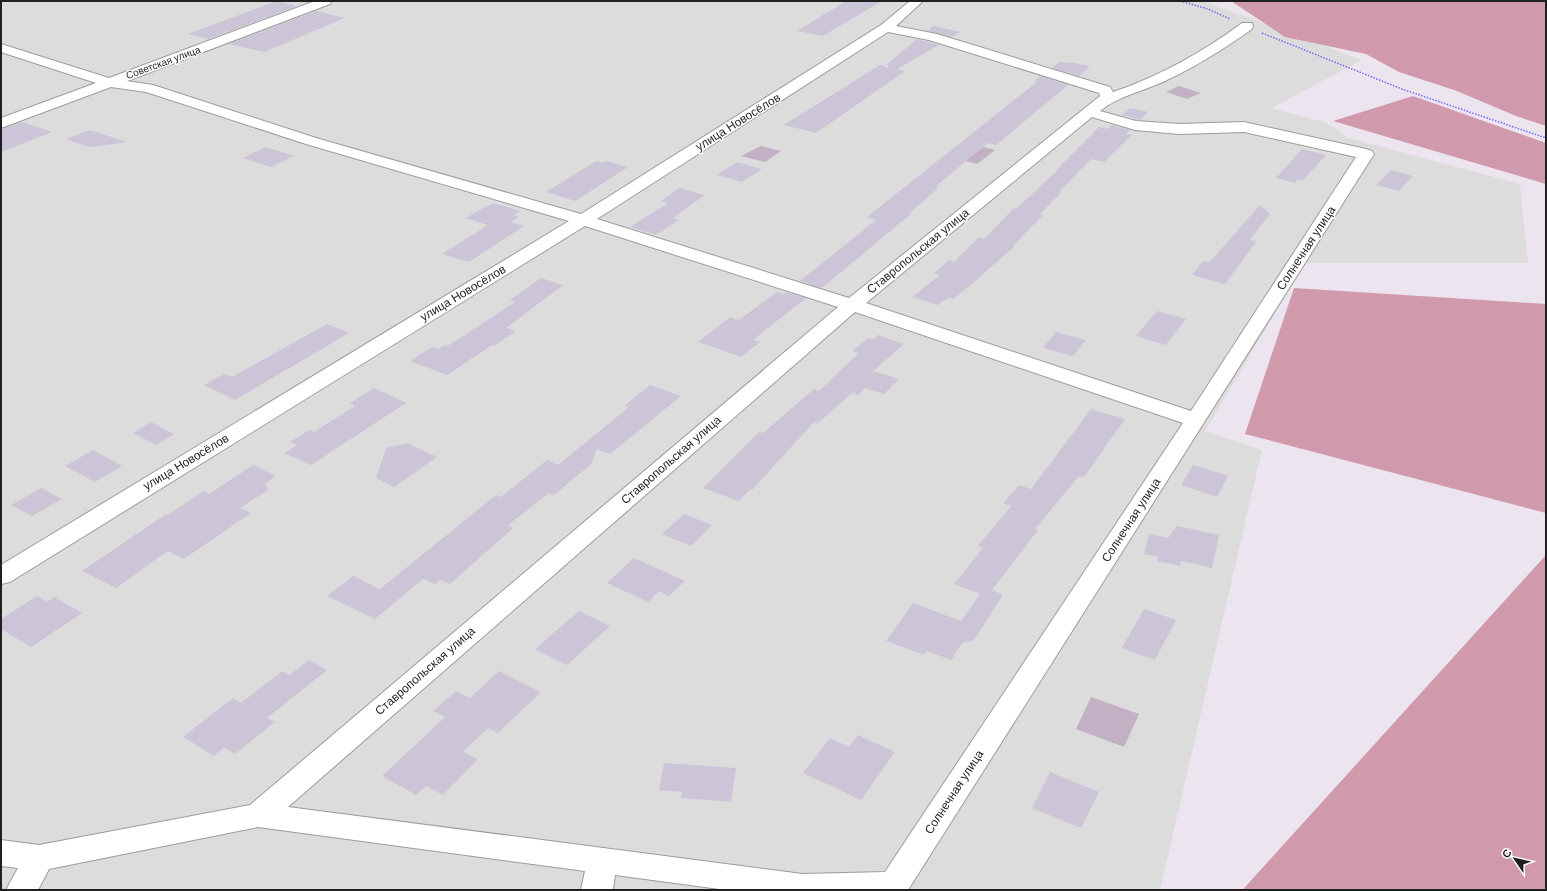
<svg xmlns="http://www.w3.org/2000/svg" width="1547" height="891" font-family="'DM Sans',sans-serif">
  <rect width="100%" height="100%" fill="#ece5f0"/>
  <!-- residential -->
  <path fill="#dcdcdd" d="M1,1H1203L1362,60L1272,108L1327,123L1349,138L1520,184L1528,263H1305L1205,431L1262,450L1160,890H1Z"/>
  <!-- construction -->
  <g fill="#c4b0c5">
    <path d="M1179,86L1201,93L1187,99L1166,92Z"/>
    <path d="M976,145L995,150L977,164L958,159Z"/>
    <path d="M761,146L781,151L765,162L741,156Z"/>
    <path d="M1091,697L1139,714L1124,747L1076,729Z"/>
  </g>
  <!-- forest -->
  <g fill="#d09aac">
    <path d="M1231,1H1546V126L1516,116L1457,91L1399,72L1366,54L1285,37Z"/>
    <path d="M1413,96L1546,143V184L1333,121Z"/>
    <path d="M1294,288L1546,304V513L1245,434Z"/>
    <path d="M1546,555V890H1243L1246,886Z"/>
  </g>
  <!-- building -->
  <g fill="#ccc5d7">
    <path d="M277,1L297,6L209,39L188,34Z"/>
    <path d="M846,1H882L823,36L797,31Z"/>
    <path d="M316,11L345,18L264,52L229,44Z"/>
    <path d="M933,26L960,32L952,37L928,31Z"/>
    <path d="M917,39L939,45L897,69L905,71L816,133L784,125L880,65L889,68L887,64Z"/>
    <path d="M1059,62L1067,63L1069,62L1090,66L1079,76L1052,68Z"/>
    <path d="M1040,76L1068,85L996,145L988,143L936,186L939,187L910,213H912L828,283L821,288L800,281L876,220L867,217L1037,82L1034,81Z"/>
    <path d="M1130,108L1148,112L1140,120L1122,115Z"/>
    <path d="M22,122L52,132L1,152V129Z"/>
    <path d="M1112,125L1130,130L1126,134L1132,135L1104,162L1091,159L1060,191L1062,192L1040,214L1043,215L1013,246L1014,247L972,284L953,299L949,297L938,305L912,297L940,275L934,273L949,260L954,262L979,237L984,239L1014,208L1016,209L1059,169H1057L1099,127L1107,129Z"/>
    <path d="M90,130L127,142L89,147L66,139Z"/>
    <path d="M266,147L294,156L271,167L243,158Z"/>
    <path d="M1302,149L1326,155L1302,181L1297,180L1295,183L1276,178Z"/>
    <path d="M596,161L603,163L606,161L628,167L575,201L546,192Z"/>
    <path d="M737,162L762,169L742,182L717,175Z"/>
    <path d="M1391,170L1413,176L1399,191L1376,185Z"/>
    <path d="M679,188L705,195L673,218L679,220L656,235L630,227L668,203L661,201Z"/>
    <path d="M493,203L520,211L514,215L519,217L510,222L524,226L469,262L442,254L488,225L465,218Z"/>
    <path d="M1260,205L1270,214L1250,240L1257,241L1225,284L1192,275L1203,261L1209,263Z"/>
    <path d="M541,278L563,285L506,328L516,331L494,346L492,345L447,375L410,361L432,347L438,349L445,345L448,346L515,302L510,300Z"/>
    <path d="M777,292L784,294L786,292L806,298L753,340L760,342L741,357L698,342L730,317L739,320Z"/>
    <path d="M1157,311L1186,319L1166,345L1136,336Z"/>
    <path d="M327,324L349,333L235,400L204,385L224,374L232,377Z"/>
    <path d="M1056,332L1086,340L1073,356L1043,348Z"/>
    <path d="M878,335L904,344L873,371L899,379L884,394L865,388L858,395L852,393L818,423L814,422L752,490L750,489L739,501L703,488L759,432L763,433L814,389L819,391L859,353L852,351L868,338L873,339Z"/>
    <path d="M650,385L681,396L610,454L597,449L591,464L554,495L549,493L508,525L513,528L450,584L440,580L435,584L423,579L375,619L327,596L353,576L380,589L496,495L501,497L547,460L558,465L629,407L624,406Z"/>
    <path d="M374,388L406,403L311,465L284,453L297,445L290,442L309,430L314,432L355,406L350,403Z"/>
    <path d="M1091,409L1125,419L1084,477L1079,476L1035,529L1038,530L992,590L1003,595L974,640L962,643L951,660L927,651L924,655L886,641L913,603L961,621L980,594L954,584L983,548L978,546L1011,506L1003,503L1019,485L1031,489Z"/>
    <path d="M151,422L174,434L156,445L133,433Z"/>
    <path d="M407,443L437,457L394,487L376,478L386,448Z"/>
    <path d="M93,450L122,466L95,482L65,466Z"/>
    <path d="M253,465L276,476L265,484L268,490L240,508L251,513L184,559L168,551L116,588L82,571L166,514L168,515L204,491L209,494Z"/>
    <path d="M1193,465L1228,476L1217,497L1181,485Z"/>
    <path d="M41,488L62,499L32,516L11,505Z"/>
    <path d="M684,514L712,525L691,546L662,534Z"/>
    <path d="M1177,526L1219,535L1212,568L1181,561L1180,566L1157,561L1158,557L1144,554L1149,534L1168,538Z"/>
    <path d="M634,558L685,581L669,596L659,591L648,602L607,583Z"/>
    <path d="M37,596L47,602L54,597L82,613L31,647L1,629V619Z"/>
    <path d="M1144,609L1176,620L1155,660L1122,648Z"/>
    <path d="M579,611L610,626L567,665L535,649Z"/>
    <path d="M309,660L327,670L267,718L275,722L235,754L224,747L214,756L183,737L233,698L241,703L282,671L290,675Z"/>
    <path d="M499,671L541,692L498,733L488,728L463,752L478,759L443,795L426,786L416,795L382,776L445,717L433,711L456,691L470,698Z"/>
    <path d="M858,735L895,752L861,800L803,773L830,738L849,747Z"/>
    <path d="M664,763L736,768L731,802L681,798L682,792L659,790Z"/>
    <path d="M1050,772L1099,792L1081,828L1032,808Z"/>
  </g>
  <g fill="none" stroke-linecap="round" stroke-linejoin="round">
    <!-- minor casing -->
    <g stroke="#9c9c9c" stroke-width="2">
      <path id="minor" d="M315,1H332L330,4L127,81L153,85L316,138L581,214L881,25L910,1H923L896,26L937,34L1110,87L1113,92C1160,76 1203,52 1242,23H1252L1253,26L1252,29C1224,49 1195,67 1165,81C1144,91 1118,96 1100,111L1136,121L1179,124L1244,122L1366,149L1372,151L1374,154L908,890H727L615,875L613,890H581L585,871L258,827L49,869L38,890H6L18,868L1,866V840L39,845L250,805L838,307L585,226L10,582L1,584V565L569,221L306,144L146,92L111,87L1,128V118L96,83L1,52V44L109,78ZM888,32L929,40L1099,93L1100,96L849,298L597,219ZM1092,117L1135,130L1179,134L1244,132L1356,157L1191,411L866,303ZM855,312L1183,423L885,872L803,874L288,807Z"/>
    </g>
    <!-- path -->
    <g stroke="#746bfb" stroke-width="1.5" stroke-dasharray="1.5 1.5" stroke-linecap="butt">
      <path d="M1180,1L1208,9L1230,19"/>
      <path d="M1262,33L1402,89L1546,138"/>
    </g>
    <!-- minor -->
    <use href="#minor" fill="#fff" fill-rule="evenodd"/>
  </g>
  <g text-anchor="middle" stroke-width="3" stroke-linejoin="round" paint-order="stroke">
    <!-- far-street labels -->
    <g font-size="10" fill="#1f1f1f" stroke="#fff">
      <text transform="translate(163 62) rotate(-20)" y="4">Советская улица</text>
    </g>
    <!-- street labels -->
    <g font-size="12" fill="#1f1f1f" stroke="#fff">
      <text transform="translate(738 122) rotate(-32)" y="4">улица Новосёлов</text>
      <text transform="translate(1306 248) rotate(-57)" y="4">Солнечная улица</text>
      <text transform="translate(918 251) rotate(-39)" y="4">Ставропольская улица</text>
      <text transform="translate(463 293) rotate(-31)" y="4">улица Новосёлов</text>
      <text transform="translate(671 460) rotate(-41)" y="4">Ставропольская улица</text>
      <text transform="translate(186 462) rotate(-31)" y="4">улица Новосёлов</text>
      <text transform="translate(1131 520) rotate(-57)" y="4">Солнечная улица</text>
      <text transform="translate(425 671) rotate(-41)" y="4">Ставропольская улица</text>
      <text transform="translate(954 792) rotate(-57)" y="4">Солнечная улица</text>
    </g>
  </g>
  <!-- border -->
  <rect width="1547" height="891" fill="none" stroke="#1f1f1f" stroke-width="4"/>
  <!-- north arrow -->
  <g transform="translate(1515 859) rotate(304)" stroke="#ffffff" stroke-width="3" paint-order="stroke">
  <path d="M0-3L7 15L0 10L-7 15Z" fill="#1f1f1f"/>
  <text y="-6" font-size="11" font-weight="bold" text-anchor="middle" fill="#1f1f1f">С</text>
  </g>
</svg>
